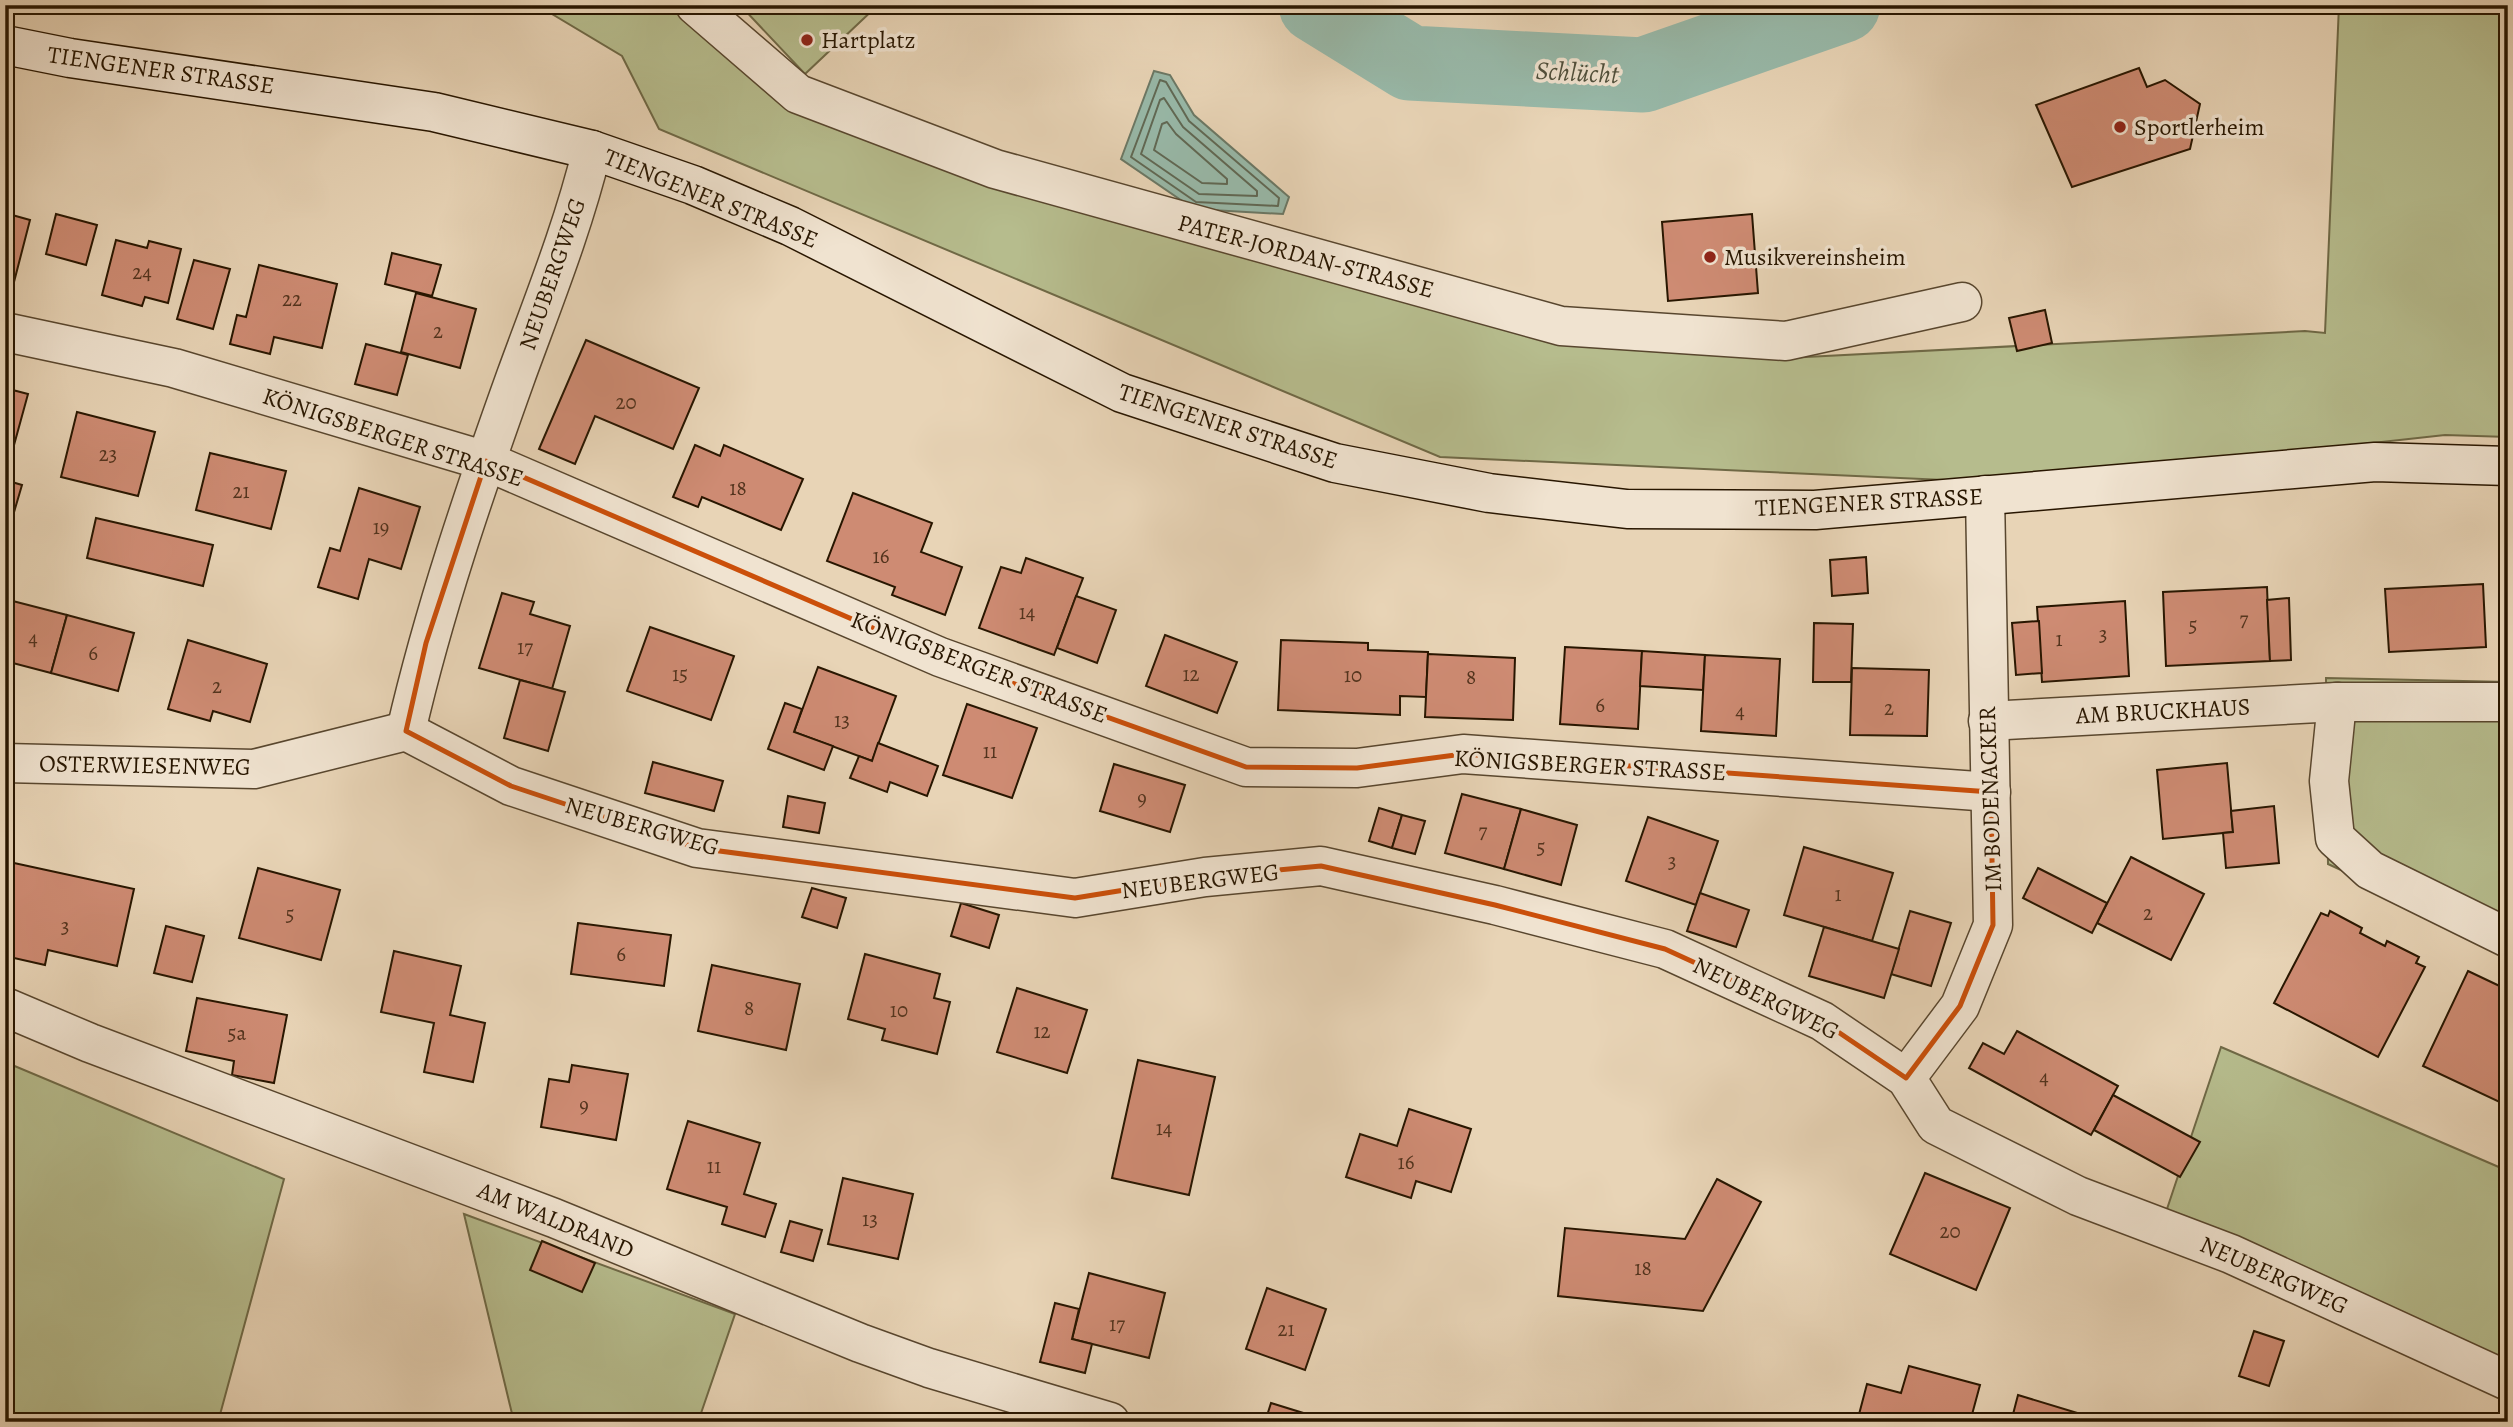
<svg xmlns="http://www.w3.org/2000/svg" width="2513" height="1427" font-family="Alegreya,serif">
  <rect width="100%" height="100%" fill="#e8d4b6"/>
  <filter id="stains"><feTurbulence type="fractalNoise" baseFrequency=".00286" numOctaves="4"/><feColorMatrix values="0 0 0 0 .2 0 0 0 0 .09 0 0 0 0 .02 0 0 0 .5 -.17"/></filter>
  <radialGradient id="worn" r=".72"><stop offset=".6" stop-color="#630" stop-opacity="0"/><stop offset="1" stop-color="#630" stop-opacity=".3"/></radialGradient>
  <!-- green -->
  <g fill="#b6bc8d" stroke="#6f6946" stroke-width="2">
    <path d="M537,5H668L791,106L1004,183L1787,358L2305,331L2325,333L2339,5H2508V437L2445,435L2011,483L1440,457L659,129L622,56Z"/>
    <path d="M740,5H878L805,74Z"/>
    <path d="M2326,678L2508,682V947L2328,864Z"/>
    <path d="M2221,1047L2508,1171V1396L2161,1227Z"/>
    <path d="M5,1062L284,1179L218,1422H5Z"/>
    <path d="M464,1214L735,1314L698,1422H514Z"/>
  </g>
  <!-- water -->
  <path fill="#98b9a9" stroke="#6b7865" stroke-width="2" d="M1154,71L1170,75L1194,115L1289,197L1283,214L1194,209L1121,159Z"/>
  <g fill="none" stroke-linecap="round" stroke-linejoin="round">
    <!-- shore -->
    <g stroke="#606854" stroke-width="2">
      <path d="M1160,80L1166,82L1189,121L1279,198L1278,206L1196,202L1131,157Z"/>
      <path d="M1164,98L1183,127L1257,191V196L1199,194L1141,154L1160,100Z"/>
      <path d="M1167,122L1176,134L1227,179V184L1202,183L1154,150L1162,124Z"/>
    </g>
    <!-- river -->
    <path stroke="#98b9a9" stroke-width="75" d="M1316,5L1410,63L1643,75L1843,5"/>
  </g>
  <!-- building -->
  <g fill="#ce8b73" stroke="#281600" stroke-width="2">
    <path d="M2139,68L2147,87L2165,80L2200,104L2190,149L2072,187L2036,105Z"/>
    <path d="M5,213L30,220L14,282L5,279Z"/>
    <path d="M56,214L97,225L86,265L46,254Z"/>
    <path d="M1752,214L1758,293L1668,301L1662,222Z"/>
    <path d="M116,240L147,248L149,241L181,249L168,303L145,297L142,306L102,295Z"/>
    <path d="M392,253L441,265L432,296L385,284Z"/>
    <path d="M194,260L230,269L213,329L177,319Z"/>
    <path d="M259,265L337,284L322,348L274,337L270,354L230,344L237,315L246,317Z"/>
    <path d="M416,293L476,309L460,368L401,352Z"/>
    <path d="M2045,310L2052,343L2017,351L2009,318Z"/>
    <path d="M586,340L699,388L673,449L595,416L575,464L539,449Z"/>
    <path d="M366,344L408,355L397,395L355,384Z"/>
    <path d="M5,388L28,394L8,467L5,466Z"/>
    <path d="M77,412L155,432L138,496L61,477Z"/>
    <path d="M695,445L720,456L724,445L803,479L781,530L702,497L698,507L673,497Z"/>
    <path d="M210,453L286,471L271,529L196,510Z"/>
    <path d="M5,480L22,485L7,536L5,535Z"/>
    <path d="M359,488L420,507L401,569L369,559L358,599L318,587L330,548L340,551Z"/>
    <path d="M853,493L932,523L921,552L962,567L945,615L892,595L895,587L827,561Z"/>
    <path d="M96,518L213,545L203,586L87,558Z"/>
    <path d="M1866,557L1868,593L1832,596L1830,560Z"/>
    <path d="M1026,558L1083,578L1054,655L979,628L1001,567L1021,573Z"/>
    <path d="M2483,584L2486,647L2389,652L2385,589Z"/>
    <path d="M2267,587L2270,661L2166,666L2163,592Z"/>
    <path d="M502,593L534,602L530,614L570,626L552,689L479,668Z"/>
    <path d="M1076,596L1116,610L1097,663L1057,648Z"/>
    <path d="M2289,598L2291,660L2270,661L2267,600Z"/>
    <path d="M5,599L67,615L51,673L5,661Z"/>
    <path d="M2125,601L2129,676L2042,682L2037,607Z"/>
    <path d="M67,615L134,633L118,691L51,673Z"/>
    <path d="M2039,621L2042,673L2016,675L2012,623Z"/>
    <path d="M1814,623L1853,624L1851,682H1813Z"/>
    <path d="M650,627L734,656L711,720L627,691Z"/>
    <path d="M1165,635L1237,662L1217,713L1146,686Z"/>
    <path d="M188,640L267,664L250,722L213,711L210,721L168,709Z"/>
    <path d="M1281,640L1368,643V650L1428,652L1426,697L1400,696V715L1278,710Z"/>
    <path d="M1565,647L1642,651L1638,729L1560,724Z"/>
    <path d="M1642,651L1705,655L1703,690L1640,686Z"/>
    <path d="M1428,654L1515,658L1513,720L1425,717Z"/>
    <path d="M1705,655L1780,659L1776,736L1701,731Z"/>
    <path d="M818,667L896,696L872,761L794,732Z"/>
    <path d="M1852,668L1929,670L1927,736L1850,735Z"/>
    <path d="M520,680L565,692L548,751L504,738Z"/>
    <path d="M785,703L802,709L794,732L833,746L824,770L768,749Z"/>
    <path d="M967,704L1037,728L1012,798L943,775Z"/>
    <path d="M878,743L938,766L927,796L890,782L887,792L850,778L859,756L872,761Z"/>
    <path d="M653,762L723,781L714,811L645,793Z"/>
    <path d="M2227,763L2233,832L2163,839L2157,770Z"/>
    <path d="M1114,764L1185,785L1170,832L1100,811Z"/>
    <path d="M1462,794L1521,809L1504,869L1445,853Z"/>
    <path d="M788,796L825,803L819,833L783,827Z"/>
    <path d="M2274,806L2279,863L2226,868L2223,833L2233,832L2231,811Z"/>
    <path d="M1379,808L1402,815L1392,848L1369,841Z"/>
    <path d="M1521,809L1577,825L1561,885L1504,869Z"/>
    <path d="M1402,815L1425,821L1415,854L1392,848Z"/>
    <path d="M1648,817L1718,841L1696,905L1626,881Z"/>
    <path d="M1804,847L1893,873L1872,941L1784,915Z"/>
    <path d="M2131,857L2204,894L2171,960L2097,923Z"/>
    <path d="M14,863L134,889L117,966L48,950L45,965L5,956V903Z"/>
    <path d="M258,868L340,890L321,960L239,938Z"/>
    <path d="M2038,868L2107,903L2092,933L2023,898Z"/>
    <path d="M812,888L846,898L837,928L802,917Z"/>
    <path d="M1700,893L1749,910L1736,947L1687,931Z"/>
    <path d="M961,903L999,915L989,948L951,936Z"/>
    <path d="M1910,911L1951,923L1931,986L1891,974Z"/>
    <path d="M2330,911L2362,928L2360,933L2385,946L2387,941L2419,957L2416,963L2425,967L2378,1057L2274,1003L2321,913L2328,916Z"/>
    <path d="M578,923L671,935L664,986L571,974Z"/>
    <path d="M166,926L204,936L192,982L154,973Z"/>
    <path d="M1824,927L1899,949L1884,998L1809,976Z"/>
    <path d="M394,951L461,966L450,1015L485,1023L473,1082L424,1072L434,1023L381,1012Z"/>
    <path d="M865,954L940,974L934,998L950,1002L937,1054L882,1040L885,1029L848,1019Z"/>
    <path d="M712,965L800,984L786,1050L698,1031Z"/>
    <path d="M2468,971L2508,990V1106L2423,1066Z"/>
    <path d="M1017,988L1087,1010L1067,1073L997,1052Z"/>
    <path d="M197,998L287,1015L274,1083L232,1075L234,1061L186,1051Z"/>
    <path d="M2017,1031L2118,1086L2091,1135L1969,1068L1983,1043L2004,1054Z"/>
    <path d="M1138,1060L1215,1077L1189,1195L1112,1178Z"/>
    <path d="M572,1065L628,1074L616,1140L541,1127L549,1079L569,1082Z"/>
    <path d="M2113,1095L2200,1142L2180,1177L2094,1130Z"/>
    <path d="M1409,1109L1471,1129L1451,1192L1416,1181L1411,1198L1346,1177L1360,1134L1397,1146Z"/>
    <path d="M688,1121L760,1143L744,1194L776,1204L765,1237L722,1224L727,1207L667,1189Z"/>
    <path d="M1925,1173L2010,1208L1976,1290L1890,1254Z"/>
    <path d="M843,1178L913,1194L898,1259L828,1244Z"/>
    <path d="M1717,1179L1761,1202L1703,1311L1558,1296L1565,1228L1685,1239Z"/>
    <path d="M790,1221L822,1230L813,1261L781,1252Z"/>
    <path d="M542,1241L595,1263L582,1292L530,1270Z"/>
    <path d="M1089,1273L1165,1293L1149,1358L1072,1339Z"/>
    <path d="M1267,1288L1326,1309L1305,1370L1246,1349Z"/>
    <path d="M1055,1303L1079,1309L1072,1339L1092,1344L1085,1373L1040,1362Z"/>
    <path d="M2254,1331L2284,1341L2269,1386L2239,1376Z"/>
    <path d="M1909,1366L1980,1385L1970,1422H1857L1867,1384L1901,1393Z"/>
    <path d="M2018,1395L2097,1419L2096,1422H2011Z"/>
    <path d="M1271,1403L1313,1416L1311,1422H1265Z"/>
  </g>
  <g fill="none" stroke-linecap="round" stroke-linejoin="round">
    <!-- minor casing -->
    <g stroke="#58462e" stroke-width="41">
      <g id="minor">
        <path d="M695,5L798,94L995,169L1561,326L1786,341L1962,302"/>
        <path d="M5,332L174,368L486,461L940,657L1246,767L1357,768L1463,754L1991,792"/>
        <path d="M2337,702L2329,781L2335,838L2370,870L2508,938"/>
        <path d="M1988,721L2337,702H2508"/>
        <path d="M406,731L511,786L697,848L1075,898L1205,877L1321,866L1495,905L1665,949L1822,1021L1906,1078L1936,1125L2078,1196L2231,1254L2508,1381"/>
        <path d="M406,731C434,610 474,493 516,376C543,302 573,228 592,150"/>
        <path d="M5,763L254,769L406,731"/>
        <path d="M5,1007L90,1043L554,1218L860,1343L929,1368L1110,1422"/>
        <path d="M1906,1078L1960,1006L1993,925L1985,495"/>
      </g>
    </g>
    <!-- secondary casing -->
    <g stroke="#281600" stroke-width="41">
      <path id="secondary" d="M5,45L70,58L434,112L592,150L693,185L790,226L1122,393L1335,463L1489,493L1627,509L1815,510L2375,462L2508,466"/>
    </g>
    <!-- minor -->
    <use href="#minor" stroke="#f0e3d0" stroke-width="38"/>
    <!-- secondary -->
    <use href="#secondary" stroke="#f0e3d0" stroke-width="38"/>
  </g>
  <!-- marked area -->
  <path fill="none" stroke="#cb4f0a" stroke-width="5" stroke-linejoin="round" d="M486,461L940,657L1246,767L1357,768L1463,754L1991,792L1993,925L1960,1006L1906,1078L1822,1021L1665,949L1495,905L1321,866L1205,877L1075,898L697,848L511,786L406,731L426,643Z"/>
  <!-- markers -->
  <g fill="#8f2418" stroke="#f0e3d0" stroke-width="2.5">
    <circle cx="807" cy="40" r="7"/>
    <circle cx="2120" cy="127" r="7"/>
    <circle cx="1710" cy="257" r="7"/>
  </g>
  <g text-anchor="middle" stroke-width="7" stroke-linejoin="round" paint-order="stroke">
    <!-- number labels -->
    <g font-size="21" fill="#52331d">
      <text x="142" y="279">24</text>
      <text x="292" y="306">22</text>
      <text x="438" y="338">2</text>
      <text x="626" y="409">20</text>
      <text x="108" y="461">23</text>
      <text x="738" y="495">18</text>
      <text x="241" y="498">21</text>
      <text x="381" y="534">19</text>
      <text x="881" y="563">16</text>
      <text x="1027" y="619">14</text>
      <text x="2244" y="626">7</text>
      <text x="2193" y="632">5</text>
      <text x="2103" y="641">3</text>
      <text x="33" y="645">4</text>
      <text x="2059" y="646">1</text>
      <text x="525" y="654">17</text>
      <text x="93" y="660">6</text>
      <text x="680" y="681">15</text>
      <text x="1191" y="681">12</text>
      <text x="1353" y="682">10</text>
      <text x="1471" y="684">8</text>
      <text x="217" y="693">2</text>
      <text x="1600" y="712">6</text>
      <text x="1889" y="715">2</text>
      <text x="1740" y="718">4</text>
      <text x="842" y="727">13</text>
      <text x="990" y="758">11</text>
      <text x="1142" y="805">9</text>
      <text x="1483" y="838">7</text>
      <text x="1541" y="854">5</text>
      <text x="1672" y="868">3</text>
      <text x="1838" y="901">1</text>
      <text x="2148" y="920">2</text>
      <text x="290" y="921">5</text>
      <text x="65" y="933">3</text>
      <text x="621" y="961">6</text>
      <text x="749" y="1015">8</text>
      <text x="899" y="1017">10</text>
      <text x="1042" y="1038">12</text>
      <text x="237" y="1040">5a</text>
      <text x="2044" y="1084">4</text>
      <text x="584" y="1112">9</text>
      <text x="1164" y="1135">14</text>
      <text x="1406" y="1169">16</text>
      <text x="714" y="1173">11</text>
      <text x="870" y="1226">13</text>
      <text x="1950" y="1238">20</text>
      <text x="1643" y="1275">18</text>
      <text x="1117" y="1331">17</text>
      <text x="1286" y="1336">21</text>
    </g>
    <!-- poi labels -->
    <g font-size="24" fill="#281600" stroke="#f0e3d0" text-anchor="start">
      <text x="821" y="48">Hartplatz</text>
      <text x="2134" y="135">Sportlerheim</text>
      <text x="1724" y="265">Musikvereinsheim</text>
    </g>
    <!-- street labels -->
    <g font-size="24" fill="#281600" stroke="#f0e3d0">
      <text transform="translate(161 70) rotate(8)" y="8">TIENGENER STRASSE</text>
      <text transform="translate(711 198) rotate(22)" y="8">TIENGENER STRASSE</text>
      <text transform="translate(1306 256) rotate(15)" y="8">PATER-JORDAN-STRASSE</text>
      <text transform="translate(552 274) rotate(-71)" y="8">NEUBERGWEG</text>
      <text transform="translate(1228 426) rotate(18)" y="8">TIENGENER STRASSE</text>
      <text transform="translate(393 437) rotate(18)" y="8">KÖNIGSBERGER STRASSE</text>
      <text transform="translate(1869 502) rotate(-3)" y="8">TIENGENER STRASSE</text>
      <text transform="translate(979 667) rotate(21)" y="8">KÖNIGSBERGER STRASSE</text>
      <text transform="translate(2163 711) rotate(-3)" y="8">AM BRUCKHAUS</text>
      <text transform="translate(145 765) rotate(1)" y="8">OSTERWIESENWEG</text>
      <text transform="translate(1590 765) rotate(3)" y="8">KÖNIGSBERGER STRASSE</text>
      <text transform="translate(1990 799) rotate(-92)" y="8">IM BODENACKER</text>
      <text transform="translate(642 826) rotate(16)" y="8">NEUBERGWEG</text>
      <text transform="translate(1200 881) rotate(-7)" y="8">NEUBERGWEG</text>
      <text transform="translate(1766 998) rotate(26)" y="8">NEUBERGWEG</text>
      <text transform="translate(556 1220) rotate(22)" y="8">AM WALDRAND</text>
      <text transform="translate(2274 1275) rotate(24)" y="8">NEUBERGWEG</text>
    </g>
    <!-- water labels -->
    <g font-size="26" font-style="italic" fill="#4f4f3b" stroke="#f0e3d0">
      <text transform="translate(1577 72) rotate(3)" y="9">Schlücht</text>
    </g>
  </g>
  <!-- margin -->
  <rect width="2513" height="1427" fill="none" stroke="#e8d4b6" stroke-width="28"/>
  <rect x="7" y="7" width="2499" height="1413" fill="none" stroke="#281600" stroke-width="3.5"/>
  <rect x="14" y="14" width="2485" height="1399" fill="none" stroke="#281600" stroke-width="2"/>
  <rect width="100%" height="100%" filter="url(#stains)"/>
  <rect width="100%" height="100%" fill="url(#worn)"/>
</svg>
